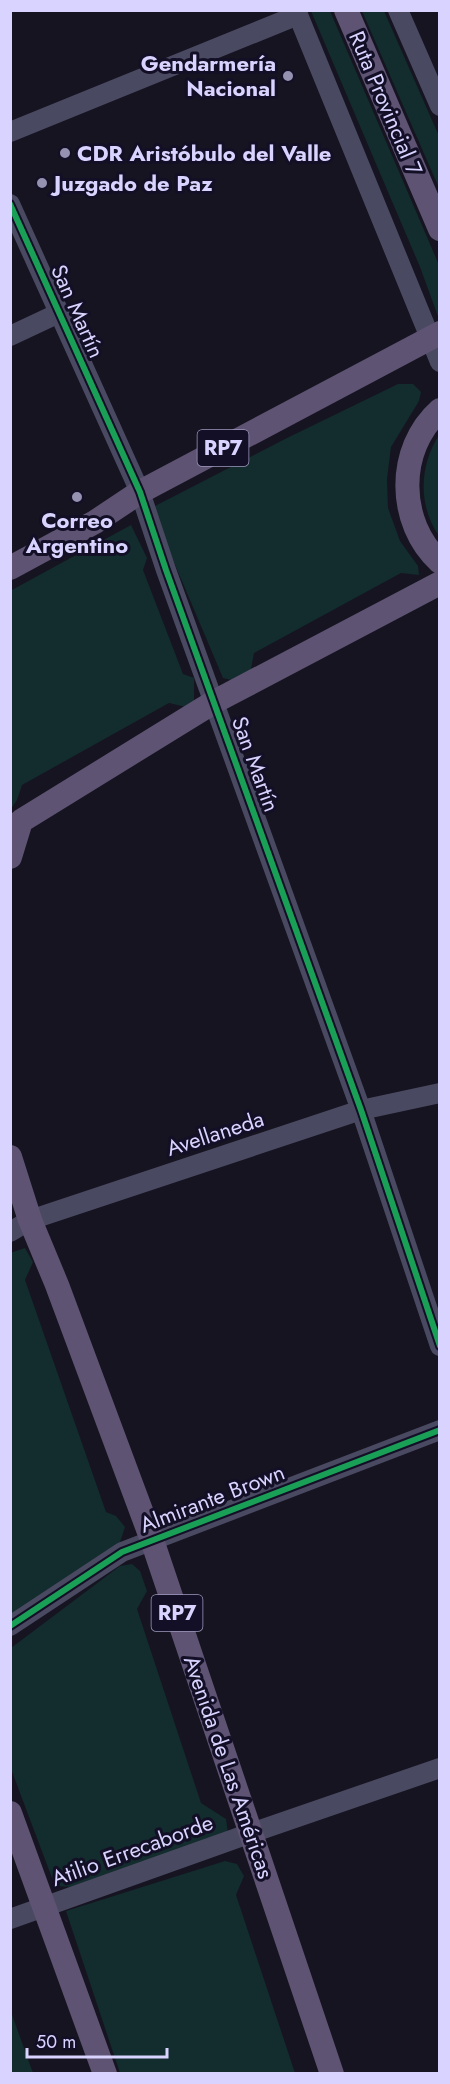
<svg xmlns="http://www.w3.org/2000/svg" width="450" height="2084" font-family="Jost,sans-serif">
  <rect width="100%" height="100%" fill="#161421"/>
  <!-- green -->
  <g fill="#132c2d">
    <path d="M311,11H330L439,265V319L420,267Z"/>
    <path d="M362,11H384L439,136V188Z"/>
    <path d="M398,384H413L421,392L419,401L391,447L387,479L388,508L400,541L418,566L419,575L401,573L254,653L251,669L236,681L223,678L157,522L155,506L287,438Z"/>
    <path d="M439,435V536C418,506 419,466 439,435Z"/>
    <path d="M131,525L147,558L143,570L183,674L194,678V709L169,703L22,785L17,800L11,809L10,591Z"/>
    <path d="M25,1248L33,1262L25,1280L106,1512L116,1516L125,1527L119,1545L11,1617L10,1253Z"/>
    <path d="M132,1564L140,1571L147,1591L137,1609L201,1803L226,1819L228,1833L73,1887L55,1886L11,1769V1648L120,1566Z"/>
    <path d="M225,1861L237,1864L244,1876L236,1895L295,2073H120L66,1911Z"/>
    <path d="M10,2012H11L33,2073H11Z"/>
  </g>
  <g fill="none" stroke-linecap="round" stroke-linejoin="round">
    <!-- minor -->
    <g stroke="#4a4962" stroke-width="20">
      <path d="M296,10L440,362"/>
      <path d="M398,10L440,106"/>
      <path d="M10,132L298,15"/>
      <path d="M10,204L140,492L166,570L361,1110L440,1346"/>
      <path d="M10,336L59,313"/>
      <path d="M10,1232L30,1220L361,1110L440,1093"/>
      <path d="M10,1626L122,1552L440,1430"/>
      <path d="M10,1919L251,1833L440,1768"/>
    </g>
    <!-- major -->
    <g stroke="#5e5373" stroke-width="24">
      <path d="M346,10L440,229"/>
      <path d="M440,410C396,449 397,523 440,562"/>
      <path d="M10,568L95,522L140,492L440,333"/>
      <path d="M10,857L21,821L214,702L440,583"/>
      <path d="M10,1157L30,1220L57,1285L152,1540L332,2074"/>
      <path d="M10,1813L105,2074"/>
    </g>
    <!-- cycleway casing -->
    <g stroke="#130f26" stroke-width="10">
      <g id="cycleway">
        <path d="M10,204L140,492L166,570L361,1110L440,1346"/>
        <path d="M10,1626L122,1552L440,1430"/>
      </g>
    </g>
    <!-- cycleway -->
    <use href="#cycleway" stroke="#1a9f57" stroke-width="6"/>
  </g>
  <!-- markers -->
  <g fill="#9591b1" stroke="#130f26" stroke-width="2">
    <circle cx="288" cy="76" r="6"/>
    <circle cx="65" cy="153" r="6"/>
    <circle cx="42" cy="183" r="6"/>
    <circle cx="77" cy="497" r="6"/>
  </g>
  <g text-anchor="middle" stroke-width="6" stroke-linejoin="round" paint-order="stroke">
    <!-- shield labels -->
    <g fill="#130f26" stroke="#9e99be" stroke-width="1.5">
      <rect x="197.5" y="430" width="51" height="36" rx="4.5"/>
      <rect x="151.5" y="1595" width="51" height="36" rx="4.5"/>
    </g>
    <g font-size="21" font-weight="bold" fill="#d9d4ff">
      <text x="223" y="455">RP7</text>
      <text x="177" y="1620">RP7</text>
    </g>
    <!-- poi labels -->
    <g font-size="22" font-weight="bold" fill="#d9d4ff" stroke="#130f26" text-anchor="start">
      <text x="276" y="71" text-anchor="end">Gendarmería<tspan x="276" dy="25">Nacional</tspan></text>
      <text x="77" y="161">CDR Aristóbulo del Valle</text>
      <text x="54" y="191">Juzgado de Paz</text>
      <text x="77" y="528" text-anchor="middle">Correo<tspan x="77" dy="25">Argentino</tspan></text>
    </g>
    <!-- street labels -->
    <g font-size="22" fill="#d9d4ff" stroke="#130f26">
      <text transform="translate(386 103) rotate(67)" y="8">Ruta Provincial 7</text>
      <text transform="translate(78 311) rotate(66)" y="8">San Martín</text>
      <text transform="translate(256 764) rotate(70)" y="8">San Martín</text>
      <text transform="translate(215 1133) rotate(-18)" y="8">Avellaneda</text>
      <text transform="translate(212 1498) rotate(-21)" y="8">Almirante Brown</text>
      <text transform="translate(229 1767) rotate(71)" y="8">Avenida de Las Américas</text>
      <text transform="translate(132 1850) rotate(-20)" y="8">Atilio Errecaborde</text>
    </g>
  </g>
  <!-- border -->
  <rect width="450" height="2084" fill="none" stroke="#d9d4ff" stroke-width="24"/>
  <!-- scale -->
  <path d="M27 2048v9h140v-9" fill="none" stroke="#d9d4ff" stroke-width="3"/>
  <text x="36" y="2048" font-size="18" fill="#d9d4ff" stroke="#130f26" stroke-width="4.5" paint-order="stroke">50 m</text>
</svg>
